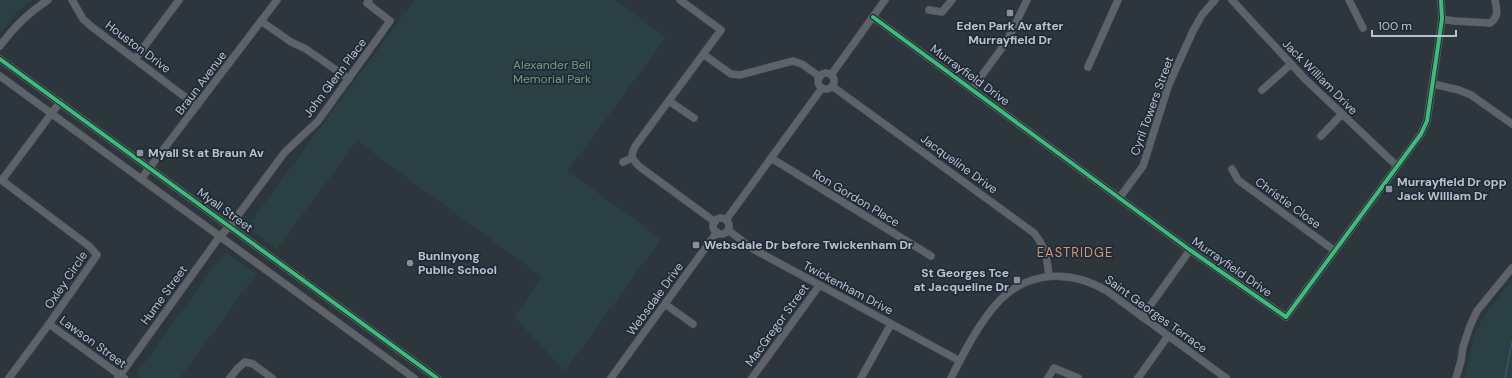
<svg xmlns="http://www.w3.org/2000/svg" width="1512" height="378" font-family="'DM Sans',sans-serif">
  <rect width="100%" height="100%" fill="#2d353d"/>
  <!-- green -->
  <g fill="#2a4043">
    <path d="M0,0H33L17,12L0,33Z"/>
    <path d="M414,0H615L666,37L568,171L661,239L565,371L514,317L542,277L357,141L277,249L250,229L249,224Z"/>
    <path d="M227,253L256,274L180,378H139L137,373L223,254Z"/>
    <path d="M1512,281V378H1464C1469,366 1469,354 1473,341C1480,317 1496,300 1512,281Z"/>
  </g>
  <g fill="none" stroke-linecap="round" stroke-linejoin="round">
    <!-- stream -->
    <path stroke="#3c5068" stroke-width="1.5" d="M1505,378L1512,342"/>
    <!-- minor casing -->
    <g stroke="#4c5157" stroke-width="8">
      <g id="minor">
        <path d="M72,0L83,19L92,27L197,106"/>
        <path d="M680,0L721,30L636,145C630,155 631,159 640,167L715,222"/>
        <path d="M1232,0L1305,79L1397,166"/>
        <path d="M1349,0L1363,28"/>
        <path d="M929,10L942,12L952,0"/>
        <path d="M873,17L1190,250L1286,317L1421,134L1427,121L1442,19L1441,0"/>
        <path d="M1442,19L1454,21L1490,23C1499,17 1497,10 1495,0"/>
        <path d="M261,21L291,42L306,49L349,79"/>
        <path d="M0,46C13,28 29,12 48,0"/>
        <path d="M703,54L731,74L740,75L793,61L802,64L820,77"/>
        <path d="M0,59L437,378"/>
        <path d="M135,59L179,0"/>
        <path d="M1088,67L1118,0"/>
        <circle cx="826" cy="81" r="8"/>
        <path d="M831,75L885,0"/>
        <path d="M0,76L414,378"/>
        <path d="M1433,84L1459,90L1471,95L1512,124"/>
        <path d="M832,86L1034,233C1046,248 1047,258 1049,276"/>
        <path d="M972,89L1007,41L1027,0"/>
        <path d="M1262,90L1290,65"/>
        <path d="M669,101L694,118"/>
        <path d="M1321,136L1342,114"/>
        <path d="M771,158L931,256"/>
        <path d="M623,162L632,158"/>
        <path d="M1232,169L1238,180L1335,251"/>
        <path d="M0,179L89,246L97,255L49,324L9,378"/>
        <path d="M141,179L277,0"/>
        <path d="M2,180L60,102"/>
        <path d="M1120,197L1143,166L1169,84L1193,31L1202,15L1215,0"/>
        <circle cx="721" cy="226" r="8"/>
        <path d="M726,220L822,88"/>
        <path d="M728,230L753,249L960,361"/>
        <path d="M665,304L693,324"/>
        <path d="M1142,317L1190,250"/>
        <path d="M49,324L124,378"/>
        <path d="M118,378L220,236L230,226L285,152L318,121L390,21L367,3L369,0"/>
        <path d="M230,378L238,368L245,362L253,364L272,378"/>
        <path d="M611,378L717,232"/>
        <path d="M752,378L819,286"/>
        <path d="M861,378L891,324"/>
        <path d="M951,378C964,352 980,321 1000,300C1030,270 1072,270 1107,291L1226,378"/>
        <path d="M1048,378L1054,368L1078,378"/>
        <path d="M1138,378L1168,336"/>
        <path d="M1456,378L1461,361L1463,347L1470,326L1477,311L1512,268"/>
      </g>
    </g>
    <!-- minor -->
    <use href="#minor" stroke="#5e636a" stroke-width="7"/>
    <!-- cycleway casing -->
    <g stroke="#202b38" stroke-width="6">
      <g id="cycleway">
        <path d="M873,17L1190,250L1286,317L1421,134L1427,121L1442,19L1441,0"/>
        <path d="M0,59L437,378"/>
      </g>
    </g>
    <!-- cycleway -->
    <use href="#cycleway" stroke="#3abd76" stroke-width="4"/>
  </g>
  <!-- markers -->
  <g fill="#88909a" stroke="#202b38" stroke-width="1.5">
    <rect x="1006" y="9" width="8" height="8" rx="2"/>
    <rect x="136" y="149" width="8" height="8" rx="2"/>
    <rect x="1385" y="185" width="8" height="8" rx="2"/>
    <rect x="692" y="241" width="8" height="8" rx="2"/>
    <circle cx="410" cy="263" r="4"/>
    <rect x="1013" y="276" width="8" height="8" rx="2"/>
  </g>
  <g text-anchor="middle" stroke-width="3.5" stroke-linejoin="round" paint-order="stroke">
    <!-- poi labels -->
    <g font-size="12" font-weight="bold" fill="#b9c1cc" stroke="#202b38" text-anchor="start">
      <text x="1010" y="30" text-anchor="middle">Eden Park Av after<tspan x="1010" dy="14">Murrayfield Dr</tspan></text>
      <text x="148" y="157">Myall St at Braun Av</text>
      <text x="1397" y="186">Murrayfield Dr opp<tspan x="1397" dy="14">Jack William Dr</tspan></text>
      <text x="704" y="249">Websdale Dr before Twickenham Dr</text>
      <text x="418" y="260">Buninyong<tspan x="418" dy="14">Public School</tspan></text>
      <text x="1009" y="277" text-anchor="end">St Georges Tce<tspan x="1009" dy="14">at Jacqueline Dr</tspan></text>
    </g>
    <!-- street labels -->
    <g font-size="12" fill="#b9c1cc" stroke="#202b38">
      <text transform="translate(138 47) rotate(37)" y="4">Houston Drive</text>
      <text transform="translate(970 75) rotate(36)" y="4">Murrayfield Drive</text>
      <text transform="translate(1320 77) rotate(45)" y="4">Jack William Drive</text>
      <text transform="translate(335 78) rotate(-53)" y="4">John Glenn Place</text>
      <text transform="translate(201 83) rotate(-53)" y="4">Braun Avenue</text>
      <text transform="translate(1152 106) rotate(-70)" y="4">Cyril Towers Street</text>
      <text transform="translate(959 164) rotate(36)" y="4">Jacqueline Drive</text>
      <text transform="translate(856 198) rotate(31)" y="4">Ron Gordon Place</text>
      <text transform="translate(1288 203) rotate(36)" y="4">Christie Close</text>
      <text transform="translate(225 210) rotate(36)" y="4">Myall Street</text>
      <text transform="translate(1232 267) rotate(35)" y="4">Murrayfield Drive</text>
      <text transform="translate(66 280) rotate(-56)" y="4">Oxley Circle</text>
      <text transform="translate(848 288) rotate(28)" y="4">Twickenham Drive</text>
      <text transform="translate(164 295) rotate(-54)" y="4">Hume Street</text>
      <text transform="translate(655 299) rotate(-54)" y="4">Websdale Drive</text>
      <text transform="translate(1156 314) rotate(36)" y="4">Saint Georges Terrace</text>
      <text transform="translate(777 325) rotate(-54)" y="4">MacGregor Street</text>
      <text transform="translate(93 342) rotate(36)" y="4">Lawson Street</text>
    </g>
    <!-- park labels -->
    <g font-size="12" fill="#709d79" stroke="#202b38">
      <text x="552" y="69">Alexander Bell<tspan x="552" dy="14">Memorial Park</tspan></text>
    </g>
    <!-- neighbourhood labels -->
    <g font-size="13" letter-spacing="1" fill="#d6956a" stroke="#202b38">
      <text x="1075" y="257">EASTRIDGE</text>
    </g>
  </g>
  <!-- scale -->
  <path d="M1372 30v6h84v-6" fill="none" stroke="#b9c1cc" stroke-width="2"/>
  <text x="1378" y="30" font-size="12" fill="#b9c1cc" stroke="#202b38" stroke-width="3" paint-order="stroke">100 m</text>
</svg>
